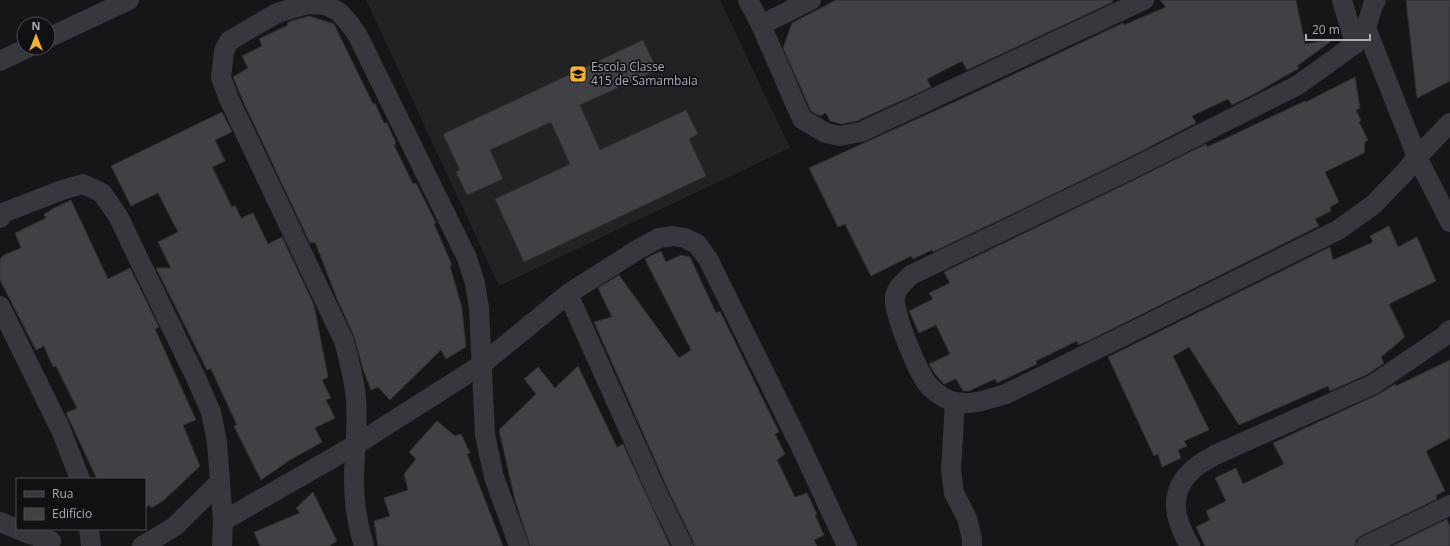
<svg xmlns="http://www.w3.org/2000/svg" width="1450" height="546" font-family="'Open Sans',sans-serif">
  <rect width="100%" height="100%" fill="#161618"/>
  <!-- built -->
  <path fill="#222225" d="M366,0H720L790,148L499,286Z"/>
  <!-- building -->
  <g fill="#404145" stroke="#303034">
    <path d="M836,0H1112L1113,2L967,70L962,61L927,79L931,87L857,121L841,124L830,121L826,113L820,116L811,111L783,48L792,23Z"/>
    <path d="M1160,0H1296L1305,44L1334,39L1297,66L1299,68L1256,93L1232,105L1228,99L1192,116L1196,123L1122,161L933,252L932,250L913,259L911,256L871,276L845,224L838,227L809,168L961,99L1123,23L1124,25L1166,7Z"/>
    <path d="M1406,0H1450V81L1417,98Z"/>
    <path d="M309,16L334,24L373,104L375,103L384,123H387L396,143L394,145L413,184L416,183L436,223L434,224L452,265L450,266L462,308L466,347L446,359L441,350L390,400L378,387L371,390L363,369L354,336L337,299L315,242L310,243L242,99L233,77L248,68L242,56L262,46L259,39L288,25L287,23L291,21Z"/>
    <path d="M643,40L657,70L580,105L600,150L686,110L698,134L689,139L706,176L524,262L495,199L570,164L551,122L490,150L503,179L467,195L456,172L460,170L443,134Z"/>
    <path d="M1355,77L1360,108L1356,110L1361,121L1359,122L1368,140L1365,142L1364,153L1325,172L1339,202L1330,207L1331,211L1315,219L1319,226L1088,341L1078,345L1077,341L1036,361L1037,364L997,383L995,379L969,391H963L956,379L944,384L935,374L929,364L950,354L936,325L919,333L909,311L933,299L929,293L950,283L944,272L1132,181L1206,144L1207,147L1305,101L1306,102Z"/>
    <path d="M222,112L232,132L215,140L225,161L212,167L232,207L235,205L241,218L253,213L268,244L282,237L314,305L328,377L322,380L331,398L326,400L335,418L315,428L322,442L290,460L261,480L234,426L237,425L211,369L207,370L156,268H171L158,242L178,232L158,193L131,206L111,166Z"/>
    <path d="M71,200L108,279L130,268L159,327L155,329L196,420L183,425L200,466L163,501L151,508L150,505L145,508V479H97L66,413L77,408L56,366L53,367L44,346L36,350L0,280V259L4,255L21,248L15,233L46,218L44,214L50,211V210Z"/>
    <path d="M1389,226L1398,247L1417,237L1436,281L1389,304L1405,337L1381,357L1384,363L1368,374L1330,391L1328,386L1239,425L1189,347L1173,356L1209,430L1184,441L1187,446L1178,450L1181,458L1162,467L1158,454L1154,456L1108,357L1330,247L1333,260L1373,242L1370,236Z"/>
    <path d="M661,251L666,262L681,255L690,257L716,313L720,311L779,432L775,434L785,454L777,460L795,497L807,493L817,514L815,515L824,535L814,540L817,546H694L693,541L670,494L594,322L612,317L598,288L619,275L679,358L691,350L645,259Z"/>
    <path d="M1450,360V438L1426,451L1445,491L1436,495L1437,499L1361,536L1356,540L1355,546H1205L1196,527L1210,520L1206,511L1226,501L1215,478L1236,468L1243,484L1284,464L1273,443L1379,394L1395,384L1396,386Z"/>
    <path d="M578,366L617,447L623,444L670,546H530L515,500L499,430L536,394L524,379L538,367L555,388Z"/>
    <path d="M437,421L455,436L461,434L470,453L467,454L503,546H378L374,521L390,516L384,498L408,490L404,474L416,459L409,452Z"/>
    <path d="M313,492L337,541L329,546H260L254,532L300,513L296,508Z"/>
    <path d="M1447,519L1450,527V546H1392Z"/>
  </g>
  <g fill="none" stroke-linecap="round" stroke-linejoin="round">
    <!-- street -->
    <g stroke="#37383d" stroke-width="20">
      <path d="M748,0L761,25L802,119L826,133L840,136L861,132L1144,0"/>
      <path d="M1342,0L1355,44"/>
      <path d="M1376,0L1373,5L1366,28L1355,44L1298,85L1127,171L911,275C905,281 896,288 895,297C892,310 919,377 930,387C936,393 947,401 956,402C972,406 991,398 1006,394L1338,230L1373,205L1405,172L1417,157L1450,123"/>
      <path d="M761,25L811,0"/>
      <path d="M1366,28L1417,157L1450,222"/>
      <path d="M48,38L129,0"/>
      <path d="M0,61L27,48"/>
      <path d="M0,218L3,213L62,190L83,184L102,193L118,216L196,378L211,412L217,442L220,482L223,521L222,546"/>
      <path d="M568,294L660,499L683,546"/>
      <path d="M0,306L61,430L80,479"/>
      <path d="M955,402L951,470L954,493L967,518L972,539V546"/>
      <path d="M223,521L357,444L481,365L568,294L637,250L659,238L673,236L685,238L697,244L708,259L802,449L847,546"/>
      <path d="M0,522L27,533L51,541"/>
      <path d="M89,529L91,546"/>
      <path d="M142,546L174,527L220,482"/>
      <path d="M364,546C358,526 354,504 354,483C354,455 358,426 356,398C354,378 349,360 344,341L229,99L221,78L224,51L229,41L277,13L308,4L326,5L339,12L349,23L358,36L467,258L475,283L479,308L485,435L494,477L519,546"/>
      <path d="M1190,546C1173,517 1167,490 1197,466C1202,462 1209,459 1215,455L1374,384L1443,337L1450,330"/>
      <path d="M1366,546L1450,505"/>
    </g>
  </g>
  <!-- icons -->
  <defs>
    <g id="school-square" transform="scale(0.9)"><rect x="-9" y="-9" width="18" height="18" rx="4" fill="#f2b134" stroke="#111113"/><path d="M0-5L7-2L0 1L-7-2ZM-4 1L0 2.5L4 1V4Q0 6-4 4Z" fill="#111"/></g>
  </defs>
  <g fill-rule="evenodd">
    <use href="#school-square" x="578" y="74"/>
  </g>
  <g text-anchor="middle" stroke-width="3.5" stroke-linejoin="round" paint-order="stroke">
    <!-- poi labels -->
    <g font-size="12" fill="#a8adb8" stroke="#111113" text-anchor="start">
      <text x="591" y="71">Escola Classe<tspan x="591" dy="14">415 de Samambaia</tspan></text>
    </g>
  </g>
  <!-- legend -->
  <rect x="16" y="478" width="130" height="52" fill="#111113" stroke="#4d4f55"/>
  <rect x="24" y="491" width="20" height="6" fill="#37383d" stroke="#4d4f55"/>
  <text x="52" y="498" font-size="12" fill="#a8adb8">Rua</text>
  <rect x="24" y="508" width="20" height="12" fill="#404145" stroke="#4d4f55"/>
  <text x="52" y="518" font-size="12" fill="#a8adb8">Edifício</text>
  <!-- north arrow -->
  <g transform="translate(36 36)"><circle r="19" fill="#111113" stroke="#4d4f55"/>
  <path d="M0-3L7 15L0 10L-7 15Z" fill="#f2b134"/>
  <text y="-6" font-size="11" font-weight="bold" text-anchor="middle" fill="#a8adb8">N</text>
  </g>
  <!-- scale -->
  <path d="M1306 34v6h64v-6" fill="none" stroke="#a8adb8" stroke-width="2"/>
  <text x="1312" y="34" font-size="12" fill="#a8adb8" stroke="#111113" stroke-width="3" paint-order="stroke">20 m</text>
</svg>
